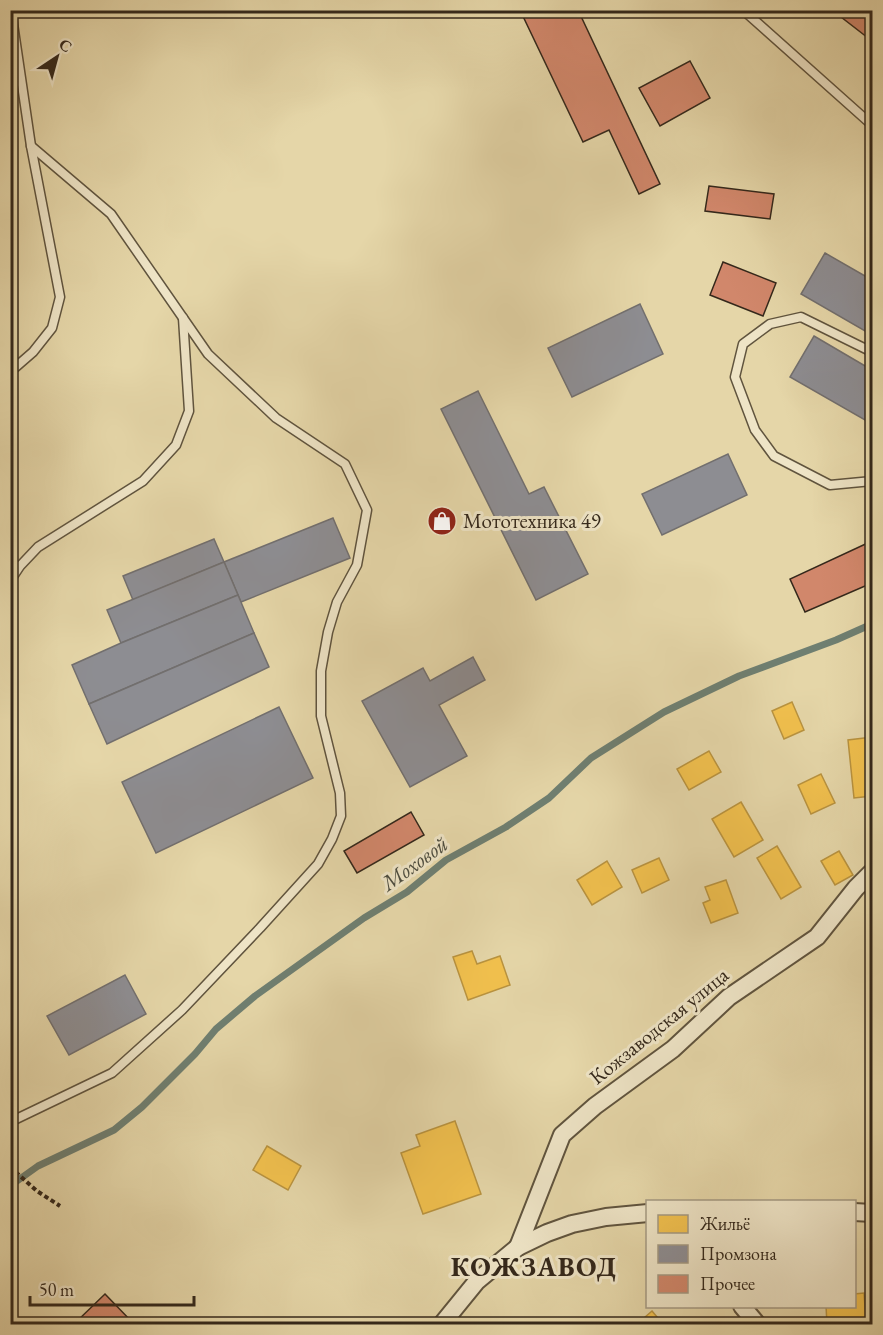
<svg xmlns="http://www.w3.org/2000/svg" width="883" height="1335" font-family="'EB Garamond',serif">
  <rect width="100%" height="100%" fill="#e5d6a8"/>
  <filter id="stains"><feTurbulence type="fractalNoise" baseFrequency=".00333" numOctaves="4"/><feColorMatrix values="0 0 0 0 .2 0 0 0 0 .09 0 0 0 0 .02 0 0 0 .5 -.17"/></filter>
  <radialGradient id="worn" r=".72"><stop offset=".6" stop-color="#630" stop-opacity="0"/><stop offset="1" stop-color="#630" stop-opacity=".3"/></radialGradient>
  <!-- homes -->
  <g fill="#f2c14e" stroke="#b9933f" stroke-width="1.5">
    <path d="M792,702L804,730L784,739L772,711Z"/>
    <path d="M872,737V796L854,798L848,740Z"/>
    <path d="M709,751L721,772L689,790L677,769Z"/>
    <path d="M821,774L835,803L811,814L798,785Z"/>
    <path d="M741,802L763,840L734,857L712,819Z"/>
    <path d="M777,846L801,887L781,899L757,858Z"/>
    <path d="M839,851L853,875L835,885L821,861Z"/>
    <path d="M659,858L669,880L642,893L632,870Z"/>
    <path d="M607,861L622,887L592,905L577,880Z"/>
    <path d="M726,880L738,913L711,923L703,903L710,900L705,887Z"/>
    <path d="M472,951L477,964L500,956L510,985L468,1000L453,957Z"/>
    <path d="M455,1121L481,1194L423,1214L401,1153L420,1146L416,1135Z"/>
    <path d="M267,1146L301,1166L288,1190L253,1170Z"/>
    <path d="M864,1293L866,1322L827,1324L826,1306H854V1294Z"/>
    <path d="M652,1311L663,1324H637Z"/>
  </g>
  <!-- industry -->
  <g fill="#8d8d92" stroke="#726f6e" stroke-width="1.5">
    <path d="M825,253L872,280V335L801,294Z"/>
    <path d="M640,304L663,354L572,397L548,348Z"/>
    <path d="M814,336L872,370V424L790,377Z"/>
    <path d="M478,391L529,494L544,487L588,574L536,600L441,409Z"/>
    <path d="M728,454L747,495L662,535L642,494Z"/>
    <path d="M333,518L350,558L241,602L224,562Z"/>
    <path d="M214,539L224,562L133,600L123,576Z"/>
    <path d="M224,562L238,595L121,643L107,610Z"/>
    <path d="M238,595L254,633L89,704L72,665L121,643Z"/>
    <path d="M254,633L269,667L107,744L89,704Z"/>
    <path d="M473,657L485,680L439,705L467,756L410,787L362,701L423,668L430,681Z"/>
    <path d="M279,707L313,778L156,853L122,782Z"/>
    <path d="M125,975L146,1014L69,1055L47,1016Z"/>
  </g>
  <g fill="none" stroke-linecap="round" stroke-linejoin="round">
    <!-- stream -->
    <path stroke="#6f7f71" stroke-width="7" d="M10,1186L38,1166L114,1130L142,1107L195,1054L216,1029L255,996L364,918L407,892L446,860L506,827L549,798L591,758L664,712L739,676L836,640L872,624"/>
  </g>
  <!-- building -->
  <g fill="#d1876b" stroke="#34281b" stroke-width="1.5">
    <path d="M520,10H578L660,184L639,194L609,130L583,142Z"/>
    <path d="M832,10H872V41Z"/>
    <path d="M690,61L710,98L660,126L639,88Z"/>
    <path d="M709,186L774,194L770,219L705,211Z"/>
    <path d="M723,262L776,283L763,316L710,295Z"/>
    <path d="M872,541V583L805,612L790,579Z"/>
    <path d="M411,812L424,835L357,873L344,851Z"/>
    <path d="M105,1294L134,1324H74Z"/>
  </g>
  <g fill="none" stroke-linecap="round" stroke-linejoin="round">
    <!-- lane casing -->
    <g stroke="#60543e" stroke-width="11">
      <g id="lane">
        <path d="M743,10L872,125"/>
        <path d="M872,352L801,317L770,324L743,344L735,377L755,430L774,456L830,485L872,481"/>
        <path d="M10,372L33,352L52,328L60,297L31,146L11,10"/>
        <path d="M10,581L20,566L38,547L143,481L176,445L189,411L183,318"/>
        <path d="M10,1122L112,1073L182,1010L260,928L318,864L332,839L341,816L340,793L321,716V671L328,632L337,602L357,565L367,510L345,464L276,418L208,354L111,214L31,146"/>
      </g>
    </g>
    <!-- street casing -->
    <g stroke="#60543e" stroke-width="20">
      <g id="street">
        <path d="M854,1212L872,1213"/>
        <path d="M518,1247L562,1135L595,1106L673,1049L729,997L817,937L856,888L872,872"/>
        <path d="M742,1306L757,1324"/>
        <path d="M442,1324L477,1281L518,1247L547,1233L572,1224L606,1217L648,1213"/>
      </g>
    </g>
    <!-- path -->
    <path stroke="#34281b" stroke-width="4" stroke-dasharray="4.5 3" stroke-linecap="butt" d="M10,1167L37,1191L60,1206"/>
    <!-- lane -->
    <use href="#lane" stroke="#eee4c6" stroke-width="8"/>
    <!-- street -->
    <use href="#street" stroke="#eee4c6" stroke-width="16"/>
  </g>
  <!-- icons -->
  <defs>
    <g id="shop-disc" transform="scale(1.5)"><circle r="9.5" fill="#8f2418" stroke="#eee4c6"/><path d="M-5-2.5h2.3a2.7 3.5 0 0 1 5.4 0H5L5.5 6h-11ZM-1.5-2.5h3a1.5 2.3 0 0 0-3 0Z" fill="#fff"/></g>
  </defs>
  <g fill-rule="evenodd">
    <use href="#shop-disc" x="442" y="521"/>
  </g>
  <g text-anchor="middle" stroke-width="6" stroke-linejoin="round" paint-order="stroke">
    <!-- poi labels -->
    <g font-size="21" fill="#34281b" stroke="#eee4c6" text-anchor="start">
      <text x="463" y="528">Мототехника 49</text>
    </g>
    <!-- street labels -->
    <g font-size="21" fill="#34281b" stroke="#eee4c6">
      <text transform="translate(659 1026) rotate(-39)" y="7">Кожзаводская улица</text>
    </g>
    <!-- water labels -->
    <g font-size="22" font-style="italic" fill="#4c4c3f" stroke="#eee4c6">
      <text transform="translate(414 863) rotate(-36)" y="8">Моховой</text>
    </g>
    <!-- district labels -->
    <g font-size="27" font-weight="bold" letter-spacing="1.5" fill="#34281b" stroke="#eee4c6">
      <text x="534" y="1276">КОЖЗАВОД</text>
    </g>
  </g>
  <!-- margin -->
  <rect width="883" height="1335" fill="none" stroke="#e5d6a8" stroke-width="36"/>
  <rect x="12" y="12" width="859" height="1311" fill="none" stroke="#34281b" stroke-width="3"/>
  <rect x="18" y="18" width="847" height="1299" fill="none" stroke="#34281b" stroke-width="1.5"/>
  <!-- legend -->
  <rect x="646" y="1200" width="210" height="108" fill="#eee4c6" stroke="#a49982" stroke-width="1.5"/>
  <rect x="658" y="1215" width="30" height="18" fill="#f2c14e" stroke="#a49982" stroke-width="1.5"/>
  <text x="700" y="1230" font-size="18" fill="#34281b">Жильё</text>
  <rect x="658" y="1245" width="30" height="18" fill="#8d8d92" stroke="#a49982" stroke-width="1.5"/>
  <text x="700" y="1260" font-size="18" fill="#34281b">Промзона</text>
  <rect x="658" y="1275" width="30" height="18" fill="#d1876b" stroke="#a49982" stroke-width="1.5"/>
  <text x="700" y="1290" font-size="18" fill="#34281b">Прочее</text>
  <!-- north arrow -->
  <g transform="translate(57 57) rotate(36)" stroke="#eee4c6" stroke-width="4.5" paint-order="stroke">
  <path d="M0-4.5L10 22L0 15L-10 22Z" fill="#34281b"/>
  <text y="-9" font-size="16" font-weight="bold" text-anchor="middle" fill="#34281b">С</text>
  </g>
  <!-- scale -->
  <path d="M30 1296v9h164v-9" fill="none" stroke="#34281b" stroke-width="3"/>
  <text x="39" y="1296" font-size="18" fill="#34281b" stroke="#eee4c6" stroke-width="4.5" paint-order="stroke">50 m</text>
  <rect width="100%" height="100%" filter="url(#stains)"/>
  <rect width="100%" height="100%" fill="url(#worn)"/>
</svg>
